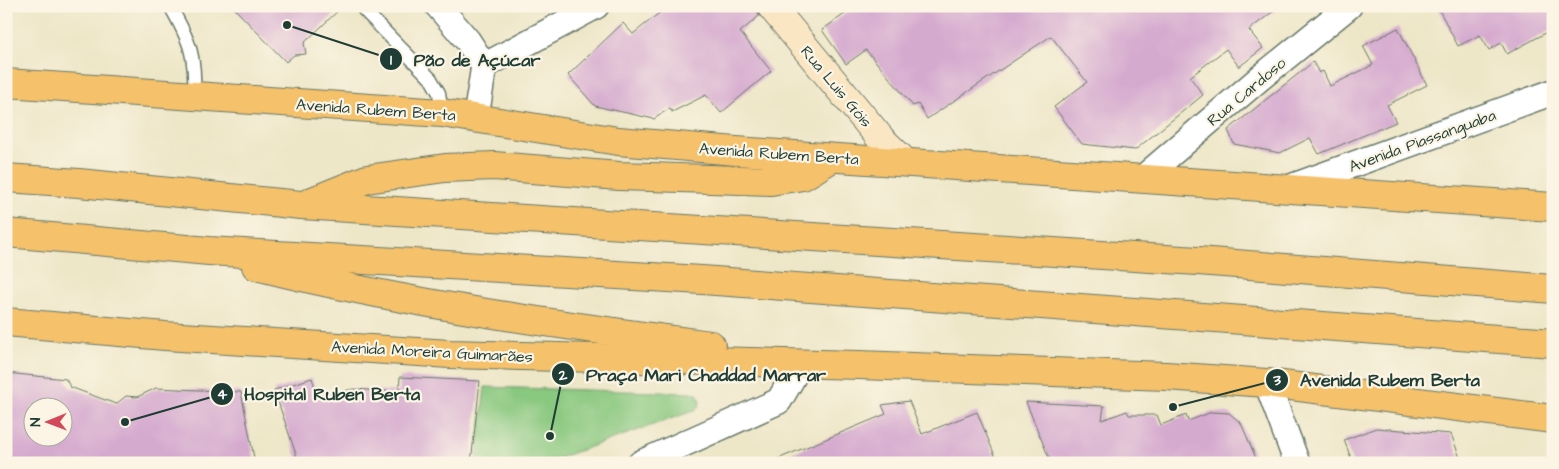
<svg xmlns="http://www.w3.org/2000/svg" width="1559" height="469" font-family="'Architects Daughter',sans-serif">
  <rect width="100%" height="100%" fill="#fcf5e5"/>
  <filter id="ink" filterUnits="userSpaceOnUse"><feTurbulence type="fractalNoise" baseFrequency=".02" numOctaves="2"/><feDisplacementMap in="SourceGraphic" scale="10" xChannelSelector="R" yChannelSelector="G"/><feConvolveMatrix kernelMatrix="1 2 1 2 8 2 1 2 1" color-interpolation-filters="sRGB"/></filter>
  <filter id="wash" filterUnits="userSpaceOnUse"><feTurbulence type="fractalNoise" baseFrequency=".0096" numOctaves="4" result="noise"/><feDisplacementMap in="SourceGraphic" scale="20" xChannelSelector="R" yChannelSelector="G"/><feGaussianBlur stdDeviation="1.12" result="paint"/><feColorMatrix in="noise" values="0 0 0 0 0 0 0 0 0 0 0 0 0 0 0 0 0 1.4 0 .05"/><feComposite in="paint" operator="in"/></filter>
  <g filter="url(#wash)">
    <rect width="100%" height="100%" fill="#ede6c7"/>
    <!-- green -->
    <path fill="#89c87f" stroke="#54825a" d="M485,387L692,393L697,394C701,400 701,405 696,410L544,463H476Z"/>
    <g id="blocks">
      <!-- building -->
      <g fill="#d5aacf" fill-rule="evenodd">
        <path d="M232,6H343L304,43L306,54L294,55L286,62Z"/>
        <path d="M668,6H756L759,16L740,32L771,71L721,113L706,95L672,112L670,108L654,119L595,106L568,75L623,23L633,34Z"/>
        <path d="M856,6H1280L1249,30L1263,48L1239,67L1226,49L1190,77L1203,95L1135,150L1082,144L1054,107L1087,82L1051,36L927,119L918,104L913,106L866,50L846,64L822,30Z"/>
        <path d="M1437,6H1553V29L1507,54L1501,43L1489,50L1480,35L1458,46Z"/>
        <path d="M1398,28L1427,85L1387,105L1396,122L1319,154L1310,138L1280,153L1234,144L1228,130L1313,62L1319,73L1323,71L1330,86L1373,65L1363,46Z"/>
        <path d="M6,373L66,379L70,387L116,404L126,396L137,397L156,388L241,392L255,463H6ZM32,406H62V436H32Z"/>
        <path d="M400,377L480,381L471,463H299L274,390L312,378L318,397L353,389L399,392Z"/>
        <path d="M909,401L922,434L977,412L998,463H768L886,414L882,405Z"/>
        <path d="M1026,402L1104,406L1102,420L1127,411L1129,415H1157L1161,425L1186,415L1188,421L1212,412L1229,413L1241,423L1258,463H1051Z"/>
        <path d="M1376,428L1451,434L1462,463H1353L1344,440Z"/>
      </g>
    </g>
  </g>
  <g filter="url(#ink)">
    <use href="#blocks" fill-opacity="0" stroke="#677867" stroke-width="1"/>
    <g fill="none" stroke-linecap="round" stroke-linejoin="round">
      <!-- lane casing -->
      <g stroke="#677867" stroke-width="15">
        <g id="lane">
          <path d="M170,6C190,41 196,56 194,96"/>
          <path d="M368,6L364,10L431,79L439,93L442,113"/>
        </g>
      </g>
      <!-- street casing -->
      <g stroke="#677867" stroke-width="28">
        <g id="street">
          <path d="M438,6L468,41L484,66"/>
          <path d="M484,66L596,6"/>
          <path d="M476,117L484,66"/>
          <path d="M1144,177L1260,78L1349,6"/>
          <path d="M1291,187L1553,92"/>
          <path d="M1267,383L1297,463"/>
          <path d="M641,463L779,401L801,363"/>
        </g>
      </g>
      <!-- secondary casing -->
      <g stroke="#677867" stroke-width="30">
        <path id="secondary" d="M771,6L881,139L905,162"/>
      </g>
      <!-- highway casing -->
      <g stroke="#677867" stroke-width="30">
        <g id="highway">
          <path d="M6,83L442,113L618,141L736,151L1553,207"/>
          <path d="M6,178L79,183L301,205L1198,261L1553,289"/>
          <path d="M310,202L367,179L445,168L494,166L619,176L771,181L803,176L832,158"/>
          <path d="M6,233L209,251L702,280L1553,343"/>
          <path d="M256,266C406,304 558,325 711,345"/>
          <path d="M6,322L165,336L450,354L859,365L1166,376L1267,383L1553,419"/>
        </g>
      </g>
      <!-- lane -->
      <use href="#lane" stroke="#fff" stroke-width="12"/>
      <!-- street -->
      <use href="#street" stroke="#fff" stroke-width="25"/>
      <!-- secondary -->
      <use href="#secondary" stroke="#fbe6c4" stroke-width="28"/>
      <!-- highway -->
      <use href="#highway" stroke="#f5c16b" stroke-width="28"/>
    </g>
  </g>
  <g text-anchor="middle" stroke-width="4.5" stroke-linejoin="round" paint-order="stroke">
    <!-- street labels -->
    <g font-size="16" fill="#1f3d34" stroke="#fcf5e5">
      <text transform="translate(837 86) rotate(50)" y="6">Rua Luis Góis</text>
      <text transform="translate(1246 91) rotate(-40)" y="6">Rua Cardoso</text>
      <text transform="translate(376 109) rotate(4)" y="6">Avenida Rubem Berta</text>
      <text transform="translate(1422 140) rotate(-20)" y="6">Avenida Piassanguaba</text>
      <text transform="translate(779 153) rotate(4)" y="6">Avenida Rubem Berta</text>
      <text transform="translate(432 351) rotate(3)" y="6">Avenida Moreira Guimarães</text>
    </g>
  </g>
  <!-- callouts -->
  <path fill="none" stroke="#1f3d34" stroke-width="2" d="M287 25L391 59M550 436L563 374M1173 407L1277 380M125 422L222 394"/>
  <g fill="#1f3d34" stroke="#fcf5e5" stroke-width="2">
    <circle cx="287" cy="25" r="5"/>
    <circle cx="550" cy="436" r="5"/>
    <circle cx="1173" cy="407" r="5"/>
    <circle cx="125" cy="422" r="5"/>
    <circle cx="391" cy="59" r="12"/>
    <circle cx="563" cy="374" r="12"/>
    <circle cx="1277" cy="380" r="12"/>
    <circle cx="222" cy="394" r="12"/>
  </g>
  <g font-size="15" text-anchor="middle" font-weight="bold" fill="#fff">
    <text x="391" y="65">1</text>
    <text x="563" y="380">2</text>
    <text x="1277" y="385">3</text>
    <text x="222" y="399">4</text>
  </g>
  <g font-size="18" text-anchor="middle" font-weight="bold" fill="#1f3d34" stroke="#fcf5e5" stroke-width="4.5" stroke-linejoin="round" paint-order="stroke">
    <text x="477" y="66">Pão de Açúcar</text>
    <text x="706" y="381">Praça Mari Chaddad Marrar</text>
    <text x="1390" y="386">Avenida Rubem Berta</text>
    <text x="332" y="400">Hospital Ruben Berta</text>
  </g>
  <!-- margin -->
  <rect width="1559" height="469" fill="none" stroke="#fcf5e5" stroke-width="25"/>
  <!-- north arrow -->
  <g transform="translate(48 422) rotate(269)"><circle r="24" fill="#fcf5e5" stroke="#a4ab9e"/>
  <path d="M0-4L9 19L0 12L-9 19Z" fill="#d1495b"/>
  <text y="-8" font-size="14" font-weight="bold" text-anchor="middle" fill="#1f3d34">N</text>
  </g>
</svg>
